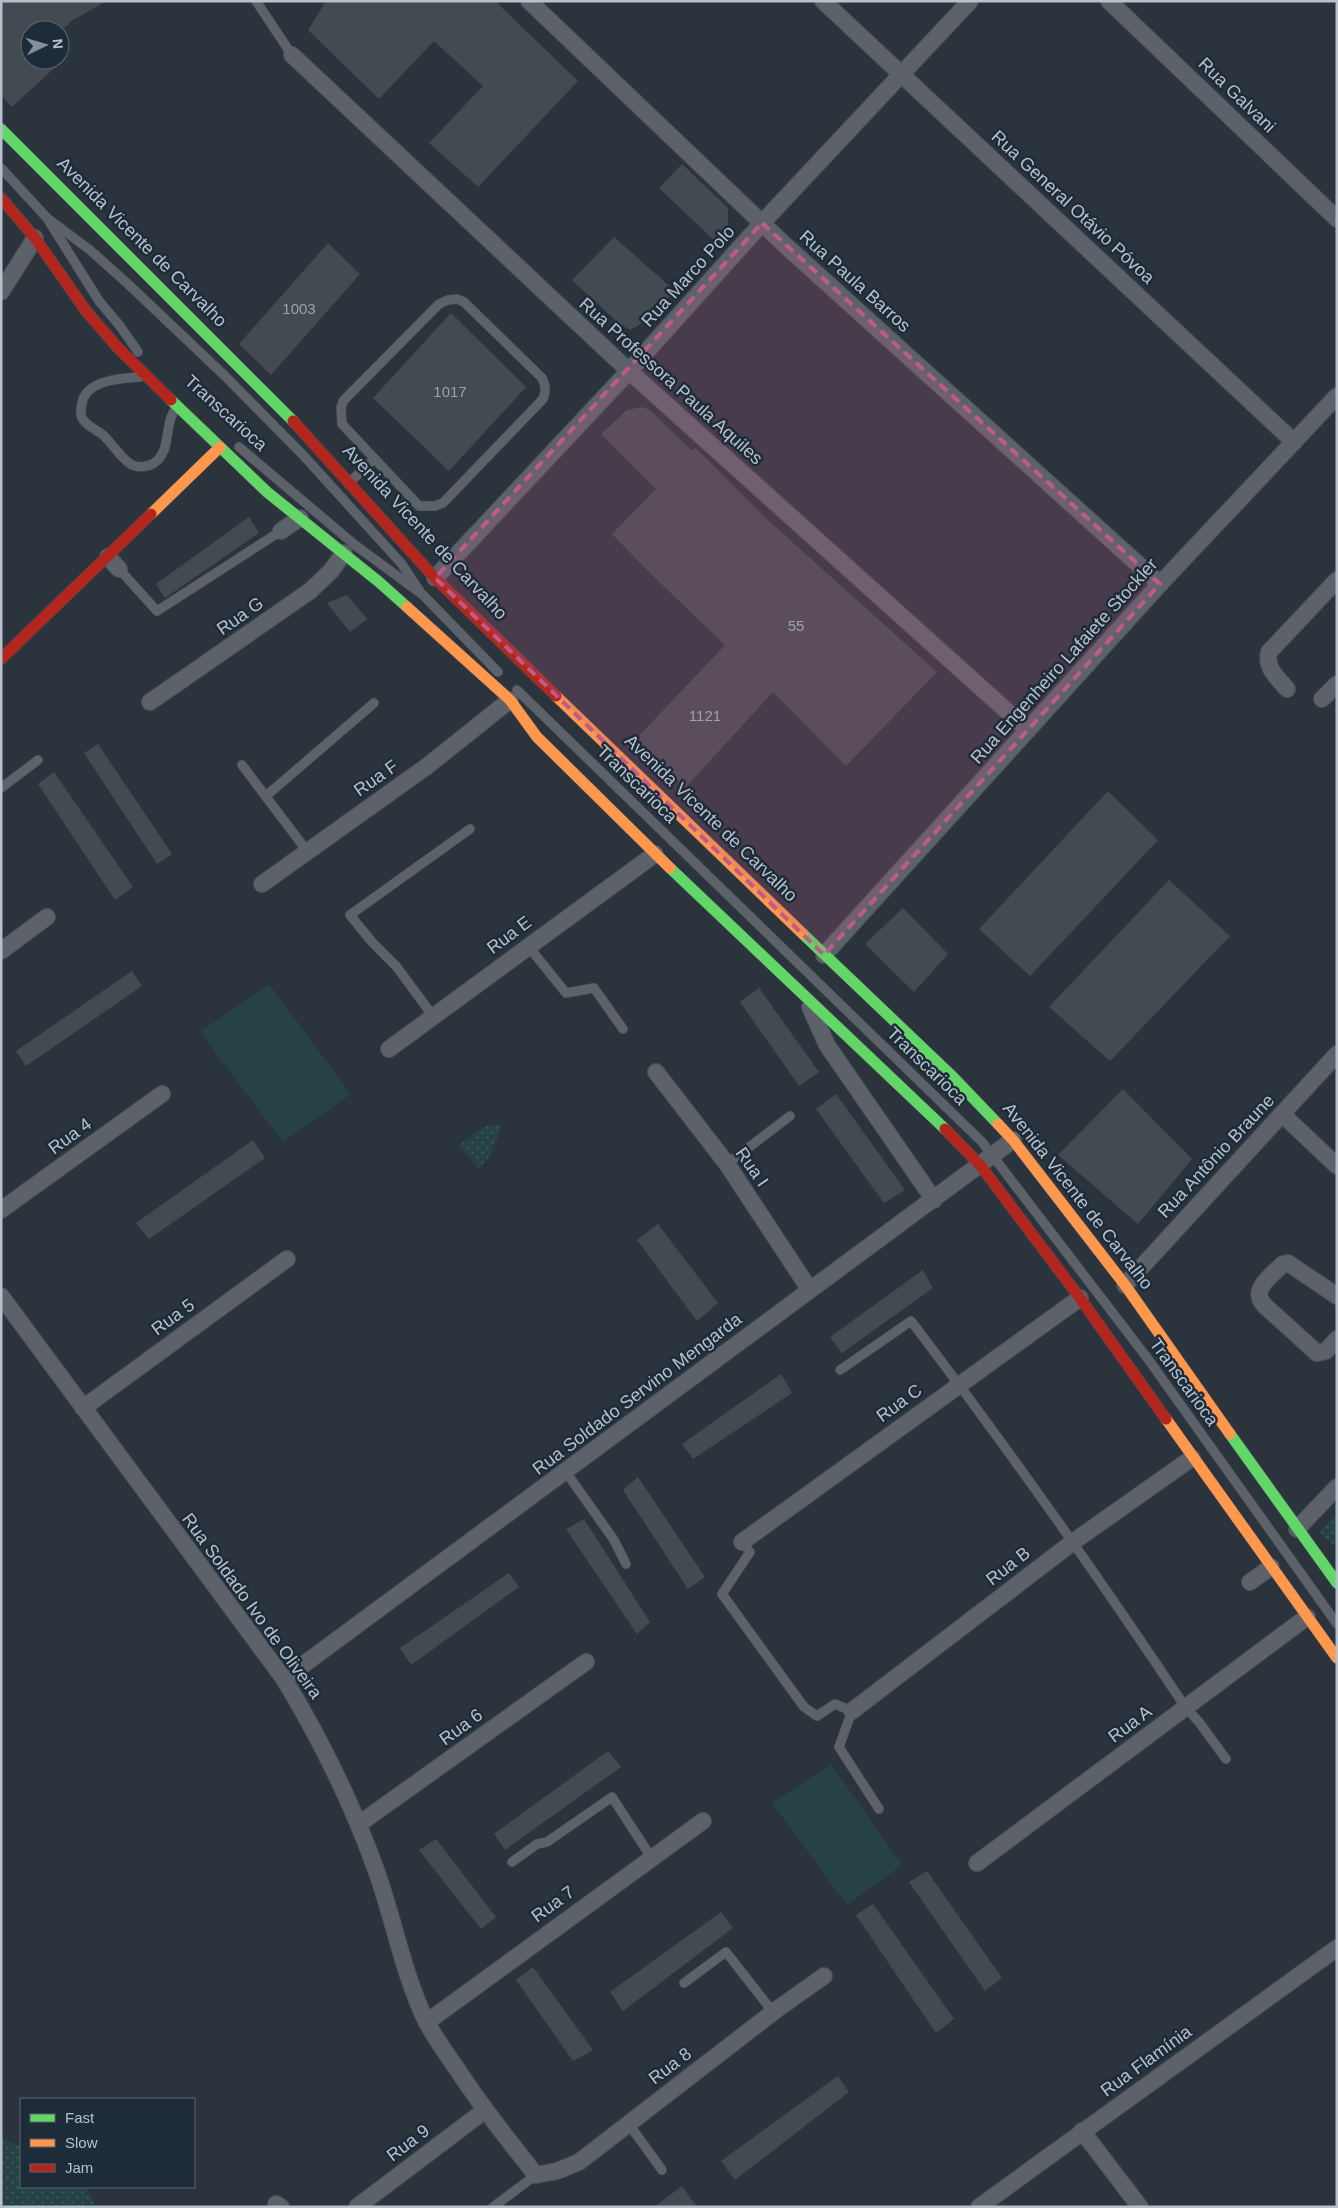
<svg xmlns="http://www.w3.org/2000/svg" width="1338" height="2208" font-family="Helvetica,sans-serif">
  <defs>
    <pattern id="park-dots" width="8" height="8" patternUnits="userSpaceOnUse" patternTransform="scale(1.25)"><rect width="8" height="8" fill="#274244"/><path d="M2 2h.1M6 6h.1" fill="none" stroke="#445c5e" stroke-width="1.8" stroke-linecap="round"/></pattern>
  </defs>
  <rect width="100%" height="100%" fill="#2b343d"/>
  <!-- grass -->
  <g fill="#274244">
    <path d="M269,984L351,1094L283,1142L200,1032Z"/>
    <path d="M831,1764L902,1865L847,1905L772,1803Z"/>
  </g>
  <!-- park -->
  <g fill="url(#park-dots)">
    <path d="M502,1124L490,1156L479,1169L459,1145L485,1126Z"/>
    <path d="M1337,1513V1548L1319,1532Z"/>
    <path d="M1,2138L21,2147V2187H85L96,2207H1Z"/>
  </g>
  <!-- building -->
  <g fill="#434a52">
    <path d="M1,1H106L68,23L69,24L61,30H30V60H63L12,107L1,95Z"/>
    <path d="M326,1H495L578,81L478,187L429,143L483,86L434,41L379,99L308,30Z"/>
    <path d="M682,164L728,208V232L717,243L659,188Z"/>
    <path d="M614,237L675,291L652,316L631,330L621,325L572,280Z"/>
    <path d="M328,243L360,274L271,375L239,344Z"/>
    <path d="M451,313L526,387L449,471L373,398Z"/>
    <path d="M642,407L650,410L691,450L696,448L769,521L937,672L846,766L773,692L685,788L636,739L725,645L650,573L612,534L656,489L601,434L627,410Z"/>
    <path d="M249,517L259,533L165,598L156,584Z"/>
    <path d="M347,595L367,619L350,632L327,603Z"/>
    <path d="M98,744L172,854L157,864L84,753Z"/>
    <path d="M54,772L133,887L115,900L38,784Z"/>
    <path d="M1108,791L1158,840L1030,976L979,929Z"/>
    <path d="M1169,880L1230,936L1110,1061L1049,1007Z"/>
    <path d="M903,908L948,954L914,992L865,944Z"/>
    <path d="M132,971L142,986L26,1066L16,1051Z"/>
    <path d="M759,988L819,1072L799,1086L740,1002Z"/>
    <path d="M1123,1089L1192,1159L1138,1224L1058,1155Z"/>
    <path d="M836,1094L905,1190L884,1203L816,1109Z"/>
    <path d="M253,1140L265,1158L149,1239L136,1223Z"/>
    <path d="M658,1224L718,1303L697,1321L637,1240Z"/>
    <path d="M923,1270L933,1288L842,1353L830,1337Z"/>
    <path d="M781,1374L792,1393L693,1459L682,1444Z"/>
    <path d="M638,1477L705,1577L688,1589L623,1490Z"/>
    <path d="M584,1519L650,1622L637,1634L566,1529Z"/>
    <path d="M509,1573L519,1587L411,1665L400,1648Z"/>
    <path d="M608,1751L621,1767L505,1850L494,1834Z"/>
    <path d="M436,1839L496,1917L481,1929L419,1850Z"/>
    <path d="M927,1871L1002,1978L985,1991L909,1882Z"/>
    <path d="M873,1904L954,2019L936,2033L856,1915Z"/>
    <path d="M721,1912L733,1928L623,2011L610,1992Z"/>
    <path d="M533,1967L593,2050L573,2061L516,1980Z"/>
    <path d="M838,2076L849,2092L735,2180L721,2161Z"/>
    <path d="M682,2186L697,2207H654Z"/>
  </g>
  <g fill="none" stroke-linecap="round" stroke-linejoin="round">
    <!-- lane casing -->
    <g stroke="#4a5057" stroke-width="10">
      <g id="lane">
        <path d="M256,1L292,55"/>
        <path d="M1,168L47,218L90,250L128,284L225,376L303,455L361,519L401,563L421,593"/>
        <path d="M47,218L99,301L120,326L138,352"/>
        <path d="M457,299L464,302L542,378C546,386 546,391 543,399L443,503L435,506H419L342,424L341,407L344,400L439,304L448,300Z"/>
        <path d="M140,377C122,378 86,380 82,403C81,408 80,414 82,418C86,426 97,430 103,435C113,444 121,459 132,465C139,468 148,467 154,463C168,454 166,435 170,421C171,416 174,412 176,407"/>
        <path d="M239,447L355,545L423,595L498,672"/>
        <path d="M351,481L374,459"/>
        <path d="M119,569L157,611L281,531"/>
        <path d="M517,690L982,1142L1148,1359L1337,1624"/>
        <path d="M242,765L307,851"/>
        <path d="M1,788L38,760"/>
        <path d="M266,796L374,703"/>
        <path d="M528,946L566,993L594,988L623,1029"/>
        <path d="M433,1016L396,966L372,942L350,915L470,829"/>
        <path d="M727,1164L790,1116"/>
        <path d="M840,1370L911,1321C1007,1447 1098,1576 1186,1708L1199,1722L1226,1759"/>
        <path d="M566,1472L614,1540L626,1564"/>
        <path d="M742,1542L750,1552L722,1594L804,1707L817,1716L835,1704L852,1711L839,1747L879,1809"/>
        <path d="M512,1862L537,1844L547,1842L612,1797L651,1857"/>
        <path d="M684,1983L726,1952L773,2012"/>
        <path d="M628,2123L662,2170"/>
        <path d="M493,2207L536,2175"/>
      </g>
    </g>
    <!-- street casing -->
    <g stroke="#4a5057" stroke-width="18">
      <g id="street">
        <path d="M529,1L785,245L1160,584"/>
        <path d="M823,1L1294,442"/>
        <path d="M1109,1L1337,219"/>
        <path d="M292,55L629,371L1028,730"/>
        <path d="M1,292L35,238"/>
        <path d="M281,531L300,518"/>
        <path d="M108,557L119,569"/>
        <path d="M435,578L629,371L762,223L970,1"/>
        <path d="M1287,689C1277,677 1265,668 1269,652L1337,580"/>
        <path d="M1322,699L1337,684"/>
        <path d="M150,702L310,591L331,571L344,553"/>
        <path d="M262,884L426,767L510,700"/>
        <path d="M1,951L47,917"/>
        <path d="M824,955L1160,584L1337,396"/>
        <path d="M810,1007L827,1045L934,1200"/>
        <path d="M389,1049L655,854"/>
        <path d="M656,1072L727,1164L810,1290"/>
        <path d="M1282,1114L1337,1166"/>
        <path d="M1,1210L162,1094"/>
        <path d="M1125,1285L1337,1054"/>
        <path d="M1,1296L284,1679C321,1740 352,1803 376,1870C394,1920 403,1973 426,2021C435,2038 446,2053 457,2069C481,2106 508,2140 536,2175L557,2171L579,2162L776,2010L824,1976"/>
        <path d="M1337,1296L1288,1263L1283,1264C1271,1276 1249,1290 1265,1306L1317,1353L1326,1351L1337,1339"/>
        <path d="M83,1408L287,1259"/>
        <path d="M1297,1529L1337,1487"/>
        <path d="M742,1542L1080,1298"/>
        <path d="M1250,1582L1271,1567"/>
        <path d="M284,1679L1013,1140"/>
        <path d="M852,1711L1073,1542L1192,1458"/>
        <path d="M359,1824L586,1662"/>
        <path d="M977,1863L1307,1617"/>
        <path d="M427,2022L703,1821"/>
        <path d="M1082,2131L1140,2207"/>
        <path d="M276,2204L281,2207"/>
        <path d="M357,2207L484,2111"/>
        <path d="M979,2207L1337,1948"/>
      </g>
    </g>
    <!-- fast casing -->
    <g stroke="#4a5057" stroke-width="12">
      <g id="fast">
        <path d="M1,129L293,421"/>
        <path d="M171,400L267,492L379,582L407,607"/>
        <path d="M670,868L945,1129"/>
        <path d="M803,934L953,1077L998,1124"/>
        <path d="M1230,1434L1337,1583"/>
      </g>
    </g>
    <!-- slow casing -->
    <g stroke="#4a5057" stroke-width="12">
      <g id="slow">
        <path d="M151,514L220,447"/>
        <path d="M407,607L510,700L537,737L670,868"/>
        <path d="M556,696L803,934"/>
        <path d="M998,1124L1013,1140L1125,1285L1230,1434"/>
        <path d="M1166,1419L1337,1658"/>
      </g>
    </g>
    <!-- jam casing -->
    <g stroke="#4a5057" stroke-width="12">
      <g id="jam">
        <path d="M1,198L35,238L86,311L118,348L171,400"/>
        <path d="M293,421L435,578L556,696"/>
        <path d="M1,659L151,514"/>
        <path d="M945,1129L980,1165L1080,1298L1166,1419"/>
      </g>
    </g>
    <!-- lane -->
    <use href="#lane" stroke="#5d626a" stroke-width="9"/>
    <!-- street -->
    <use href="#street" stroke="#5d626a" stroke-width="16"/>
    <!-- fast -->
    <use href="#fast" stroke="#63d668" stroke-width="11"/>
    <!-- slow -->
    <use href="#slow" stroke="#ff974d" stroke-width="11"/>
    <!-- jam -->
    <use href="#jam" stroke="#b3261e" stroke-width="11"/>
  </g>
  <!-- marked area -->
  <path fill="#bd5c89" fill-opacity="0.2" stroke="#bd5c89" stroke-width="4" stroke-dasharray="10 6" stroke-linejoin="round" d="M762,223L1160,584L824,955L435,578Z"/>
  <g text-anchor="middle" stroke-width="5" stroke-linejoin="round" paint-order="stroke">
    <!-- number labels -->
    <g font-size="15" fill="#99a3ae">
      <text x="299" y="314">1003</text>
      <text x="450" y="397">1017</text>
      <text x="796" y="631">55</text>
      <text x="705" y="721">1121</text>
    </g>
    <!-- street labels -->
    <g font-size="18" fill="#b6c1cd" stroke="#1e2b39">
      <text transform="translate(1237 95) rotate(44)" y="6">Rua Galvani</text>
      <text transform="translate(1073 207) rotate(43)" y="6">Rua General Otávio Póvoa</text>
      <text transform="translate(142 242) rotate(45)" y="6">Avenida Vicente de Carvalho</text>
      <text transform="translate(688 276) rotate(-48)" y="6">Rua Marco Polo</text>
      <text transform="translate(855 281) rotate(42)" y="6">Rua Paula Barros</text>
      <text transform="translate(671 381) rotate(42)" y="6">Rua Professora Paula Aquiles</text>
      <text transform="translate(226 413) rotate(42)" y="6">Transcarioca</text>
      <text transform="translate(425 532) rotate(47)" y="6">Avenida Vicente de Carvalho</text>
      <text transform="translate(240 616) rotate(-35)" y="6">Rua G</text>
      <text transform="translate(1064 661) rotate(-48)" y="6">Rua Engenheiro Lafaiete Stockler</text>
      <text transform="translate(376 778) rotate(-35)" y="6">Rua F</text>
      <text transform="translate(637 784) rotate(44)" y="6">Transcarioca</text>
      <text transform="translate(711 818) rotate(44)" y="6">Avenida Vicente de Carvalho</text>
      <text transform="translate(509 935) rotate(-37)" y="6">Rua E</text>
      <text transform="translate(927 1066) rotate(44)" y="6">Transcarioca</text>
      <text transform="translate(70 1136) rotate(-36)" y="6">Rua 4</text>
      <text transform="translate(1216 1156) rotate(-47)" y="6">Rua Antônio Braune</text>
      <text transform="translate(752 1167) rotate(55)" y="6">Rua I</text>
      <text transform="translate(1078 1196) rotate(52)" y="6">Avenida Vicente de Carvalho</text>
      <text transform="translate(173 1317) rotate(-36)" y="6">Rua 5</text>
      <text transform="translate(1184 1382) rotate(54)" y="6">Transcarioca</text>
      <text transform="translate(637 1394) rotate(-37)" y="6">Rua Soldado Servino Mengarda</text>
      <text transform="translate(899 1403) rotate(-36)" y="6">Rua C</text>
      <text transform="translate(1008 1566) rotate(-38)" y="6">Rua B</text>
      <text transform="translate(252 1606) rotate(54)" y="6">Rua Soldado Ivo de Oliveira</text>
      <text transform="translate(1130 1724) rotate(-37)" y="6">Rua A</text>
      <text transform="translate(461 1727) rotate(-36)" y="6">Rua 6</text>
      <text transform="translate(553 1904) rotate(-36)" y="6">Rua 7</text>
      <text transform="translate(1146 2061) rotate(-36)" y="6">Rua Flamínia</text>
      <text transform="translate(670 2066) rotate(-37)" y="6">Rua 8</text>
      <text transform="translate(408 2143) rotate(-37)" y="6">Rua 9</text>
    </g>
  </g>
  <!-- border -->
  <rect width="1338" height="2208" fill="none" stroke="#b6c1cd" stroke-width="5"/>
  <!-- legend -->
  <rect x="20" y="2098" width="175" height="90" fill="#1e2b39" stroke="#5b6774"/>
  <rect x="30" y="2114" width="25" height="8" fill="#63d668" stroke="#5b6774"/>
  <text x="65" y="2123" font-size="15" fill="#b6c1cd">Fast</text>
  <rect x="30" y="2139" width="25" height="8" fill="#ff974d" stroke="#5b6774"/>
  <text x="65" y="2148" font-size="15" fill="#b6c1cd">Slow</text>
  <rect x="30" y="2164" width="25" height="8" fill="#b3261e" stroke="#5b6774"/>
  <text x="65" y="2173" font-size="15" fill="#b6c1cd">Jam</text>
  <!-- north arrow -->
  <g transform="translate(45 45) rotate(85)"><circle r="24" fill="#1e2b39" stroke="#5b6774"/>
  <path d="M0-4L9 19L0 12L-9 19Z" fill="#85909b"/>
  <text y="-8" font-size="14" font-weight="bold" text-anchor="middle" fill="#b6c1cd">N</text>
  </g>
</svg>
